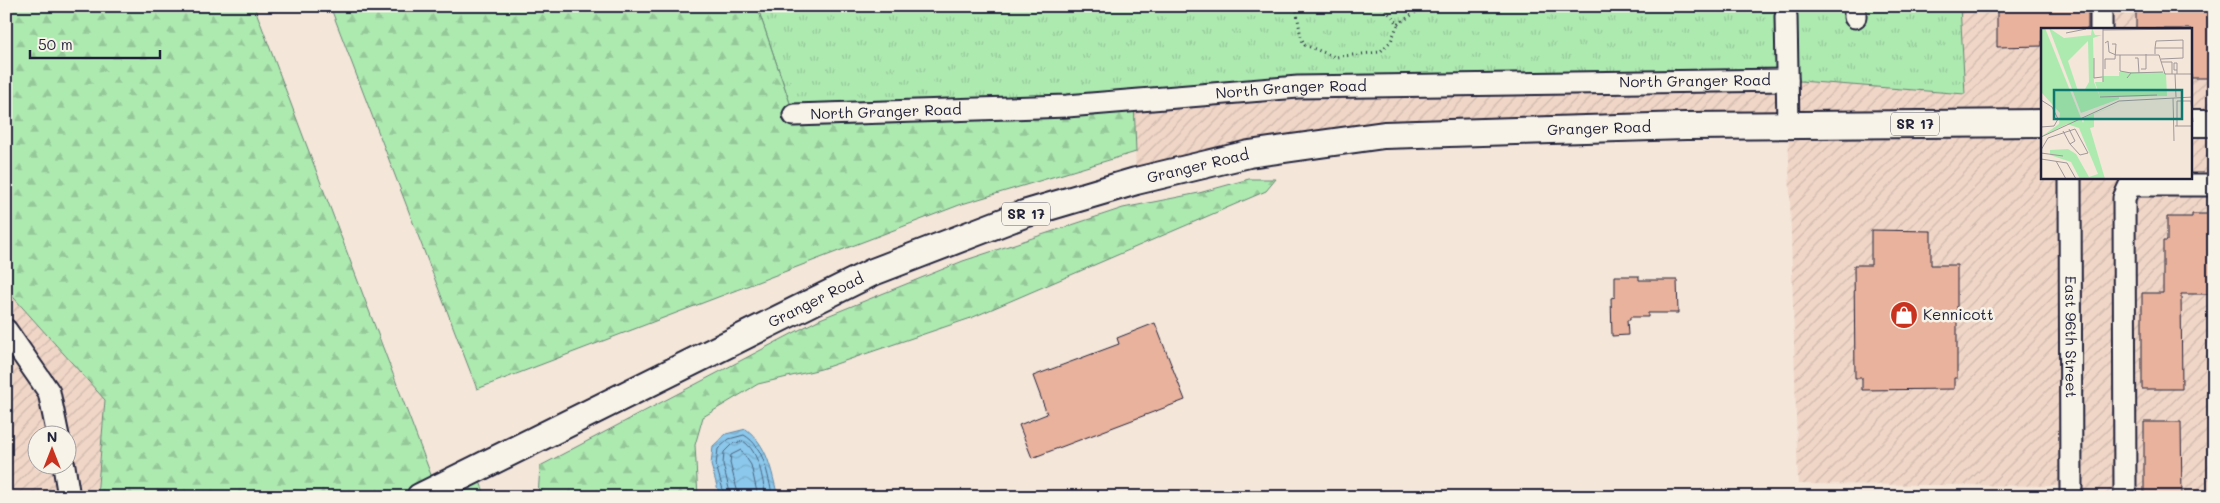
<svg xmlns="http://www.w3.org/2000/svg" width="2220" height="503" font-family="Mali,sans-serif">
  <defs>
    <pattern id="industrial-furrows" width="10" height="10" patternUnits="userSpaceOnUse" patternTransform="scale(1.25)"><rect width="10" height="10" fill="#f0d6c7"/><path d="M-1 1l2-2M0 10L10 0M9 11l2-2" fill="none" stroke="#ceb7ac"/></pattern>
    <pattern id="grass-tufts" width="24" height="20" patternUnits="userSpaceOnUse" patternTransform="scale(1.25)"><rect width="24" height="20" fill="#adeab0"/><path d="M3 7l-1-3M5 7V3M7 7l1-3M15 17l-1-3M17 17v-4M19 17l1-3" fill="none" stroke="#95c898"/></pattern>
    <pattern id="forest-firs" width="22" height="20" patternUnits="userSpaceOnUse" patternTransform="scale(1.25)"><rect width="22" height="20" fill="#adeab0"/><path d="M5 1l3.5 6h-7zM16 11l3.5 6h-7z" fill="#95c898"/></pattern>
    <pattern id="water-waves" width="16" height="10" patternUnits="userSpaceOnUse" patternTransform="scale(1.25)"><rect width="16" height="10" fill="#8bc8eb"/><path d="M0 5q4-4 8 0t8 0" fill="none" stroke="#78acca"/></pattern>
  </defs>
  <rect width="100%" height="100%" fill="#f4e6d9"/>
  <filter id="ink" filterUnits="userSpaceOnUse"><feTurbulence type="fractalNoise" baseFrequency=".02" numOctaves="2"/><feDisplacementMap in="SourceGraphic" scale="10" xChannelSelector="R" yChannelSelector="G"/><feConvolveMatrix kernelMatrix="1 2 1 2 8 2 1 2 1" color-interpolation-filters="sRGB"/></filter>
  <g filter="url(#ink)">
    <!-- industrial -->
    <g fill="url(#industrial-furrows)" fill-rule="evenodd">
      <path d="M757,6H2214V497H2071V486L1798,484L1788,125L1384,135L1136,181L1134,101ZM2042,29H2191V178H2042Z"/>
      <path d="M6,289L105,400L97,497H6ZM38,436H68V466H38Z"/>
    </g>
    <!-- grass -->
    <path fill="url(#grass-tufts)" stroke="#688676" d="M757,6H1960L1965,94L1787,80L794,115Z"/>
    <!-- forest -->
    <g fill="url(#forest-firs)" stroke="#688676">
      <path d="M6,6H254L436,488L475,469L486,497H97L105,400L6,289Z"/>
      <path d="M330,6H413L414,9L427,6H757L794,115L1134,101L1136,152L962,204L477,389Z"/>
      <path d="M1249,179H1276L1266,191L971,318L821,369L758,384L703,417L695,445L698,497H538L540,466L820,319L963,261L1123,208L1199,193Z"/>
    </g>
    <!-- water -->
    <path fill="url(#water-waves)" stroke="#6186a5" d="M746,429C768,446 771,470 778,497H720L711,465L713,446L726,434Z"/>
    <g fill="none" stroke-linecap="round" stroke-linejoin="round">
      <!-- shore -->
      <g stroke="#4c6481" stroke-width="1">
        <path d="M725,497L716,465L718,449L729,439L744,435C765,447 767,475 773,497"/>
        <path d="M731,497L723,464L724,452L732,444L743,441C760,452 762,479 766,497"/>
        <path d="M739,497L730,463L731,455L741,450L751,465L758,497"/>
      </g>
    </g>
    <!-- building -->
    <g fill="#e8b29d" stroke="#22223b">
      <path d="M1997,6H2088V29H2042V46L1997,47Z"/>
      <path d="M2136,6H2214V78H2191V29H2136Z"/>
      <path d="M2192,214H2214V294H2181L2182,389H2142V293H2163V241H2167V217H2192Z"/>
      <path d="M1871,230L1931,231V265H1957V378H1954V389L1862,390V378H1855L1854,265H1871Z"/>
      <path d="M1615,276H1639V280H1677L1678,313H1648V317H1630V320H1627L1628,335L1612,336L1611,298L1615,297Z"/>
      <path d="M1155,323L1185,400L1032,458L1019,425L1047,414L1033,376L1119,344L1117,338Z"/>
      <path d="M2144,422H2181L2182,497H2144Z"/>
    </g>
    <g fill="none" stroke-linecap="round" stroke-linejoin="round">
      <!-- minor casing -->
      <g stroke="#22223b" stroke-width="25">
        <g id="minor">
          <path d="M2101,6V29"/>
          <path d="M1786,16L1788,125"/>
          <path d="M1855,17V6"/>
          <path id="s1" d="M794,115L1067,106L1298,87L1787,80"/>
          <path id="s2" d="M2070,178L2071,497"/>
          <path d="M6,330L49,392L58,436"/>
          <path d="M64,466L69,497"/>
          <path d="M2125,497L2124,198L2130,185H2214"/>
        </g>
      </g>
      <!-- major casing -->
      <g stroke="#22223b" stroke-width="30">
        <g id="major">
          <path d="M2191,123H2214"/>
          <path id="s3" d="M420,497L873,272L1024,214L1136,181L1249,154L1384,135L1686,126L2042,123"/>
        </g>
      </g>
      <!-- path -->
      <g stroke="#22223b" stroke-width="3" stroke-dasharray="1 4" stroke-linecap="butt">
        <path d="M1296,6L1301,38L1305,45L1335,57L1380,52L1391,41L1398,24L1392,16L1379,6"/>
        <path d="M1398,24L1425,6"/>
      </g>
      <!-- minor -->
      <use href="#minor" stroke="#f7f3e8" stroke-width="21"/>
      <!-- major -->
      <use href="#major" stroke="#f7f3e8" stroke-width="26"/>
    </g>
  </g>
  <!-- icons -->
  <defs>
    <g id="shop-disc" transform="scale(1.4375)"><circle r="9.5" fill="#c8321e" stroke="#f7f3e8"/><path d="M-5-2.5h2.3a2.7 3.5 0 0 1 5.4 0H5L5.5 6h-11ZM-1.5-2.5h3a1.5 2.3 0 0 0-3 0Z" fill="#fff"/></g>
  </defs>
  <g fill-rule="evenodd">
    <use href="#shop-disc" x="1904" y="315"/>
  </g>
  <g text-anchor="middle" stroke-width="5" stroke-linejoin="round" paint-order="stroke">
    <!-- shield labels -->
    <g fill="#f7f3e8" stroke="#62616f" stroke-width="1">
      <rect x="1891" y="112.5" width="48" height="23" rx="4"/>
      <rect x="1002" y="202.5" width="48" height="23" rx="4"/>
    </g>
    <g font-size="14" font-weight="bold" fill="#22223b">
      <text x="1915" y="129">SR 17</text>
      <text x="1026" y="219">SR 17</text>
    </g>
    <!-- street labels -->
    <g font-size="15" fill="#22223b" stroke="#f7f3e8">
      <text dy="5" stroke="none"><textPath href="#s1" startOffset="902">North Granger Road</textPath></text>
      <text dy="5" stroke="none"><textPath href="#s1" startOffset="498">North Granger Road</textPath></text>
      <text dy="5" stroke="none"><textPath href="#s1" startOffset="92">North Granger Road</textPath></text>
      <text dy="5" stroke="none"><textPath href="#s3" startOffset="1252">Granger Road</textPath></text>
      <text dy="5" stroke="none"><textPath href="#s3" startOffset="848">Granger Road</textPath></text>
      <text dy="5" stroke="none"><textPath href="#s3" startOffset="442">Granger Road</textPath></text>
      <text dy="5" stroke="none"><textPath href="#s2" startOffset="159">East 96th Street</textPath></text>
    </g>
    <!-- poi labels -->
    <g font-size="15" fill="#22223b" stroke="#f7f3e8" text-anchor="start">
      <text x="1923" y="320">Kennicott</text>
    </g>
  </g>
  <!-- overview -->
  <g transform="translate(2041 28)">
    <rect width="151" height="151" fill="#f4e6d9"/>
    <path d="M78,44H122L125,46L126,68L59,69L54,54H62L61,48H78Z" fill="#adeab0"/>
    <path d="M0,0H4L42,95L44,89L86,73L53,86V99L49,100L64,151H39L30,134L9,127V122L27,121L35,126L48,149L57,146L38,100L26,96L0,109L18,96L19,85L1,65ZM8,0L23,10L50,7L51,0L54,7H61L52,10L53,54L59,69L78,68V71L40,85ZM47,13L48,54L44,61L37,63L27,33Z" fill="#adeab0" fill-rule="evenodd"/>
    <path fill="none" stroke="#a0989a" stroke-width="1" d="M62,1V54M62,2L152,1M25,5L45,1M64,15L67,13L68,24L75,27H118L124,46H152M114,20L115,13L142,12V20M114,26V20H142V30L120,31M79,27V43L90,45M53,30V50L61,49M94,30H97L98,45M120,34H131V46M64,41V31H74L75,16H71M100,41H105V26M136,42H133V35H136V46M134,46L135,69M86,50L90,45L122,44M59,69L116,67M132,70L133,113M0,72L11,79L17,91L13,98L0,99M0,72V91M134,98H152M136,98V73H150L152,94M22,103L29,116L34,113L28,101M0,109L78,73L152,69M0,122L7,110L34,101L47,125L39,127L29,116M0,125L22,128M0,131L26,135L35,151M15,133L25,151"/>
    <path fill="#0f766e" fill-opacity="0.15" stroke="#0f766e" stroke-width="2.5" d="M13,62H141V91H13Z"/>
    <rect width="151" height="151" fill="none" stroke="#22223b" stroke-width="2.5"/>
  </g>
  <!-- margin -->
  <rect width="2220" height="503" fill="none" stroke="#f7f3e8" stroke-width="25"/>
  <rect x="12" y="12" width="2195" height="478" fill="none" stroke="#22223b" stroke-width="2" filter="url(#ink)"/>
  <!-- north arrow -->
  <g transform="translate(52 450)"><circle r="24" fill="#f7f3e8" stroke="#a29fa3"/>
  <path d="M0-4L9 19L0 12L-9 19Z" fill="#c8321e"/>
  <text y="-8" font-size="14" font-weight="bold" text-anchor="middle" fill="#22223b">N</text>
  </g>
  <!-- scale -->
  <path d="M30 50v8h130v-8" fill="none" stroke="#22223b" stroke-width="2.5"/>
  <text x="38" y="50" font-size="15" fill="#22223b" stroke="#f7f3e8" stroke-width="4" paint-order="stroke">50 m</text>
</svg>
